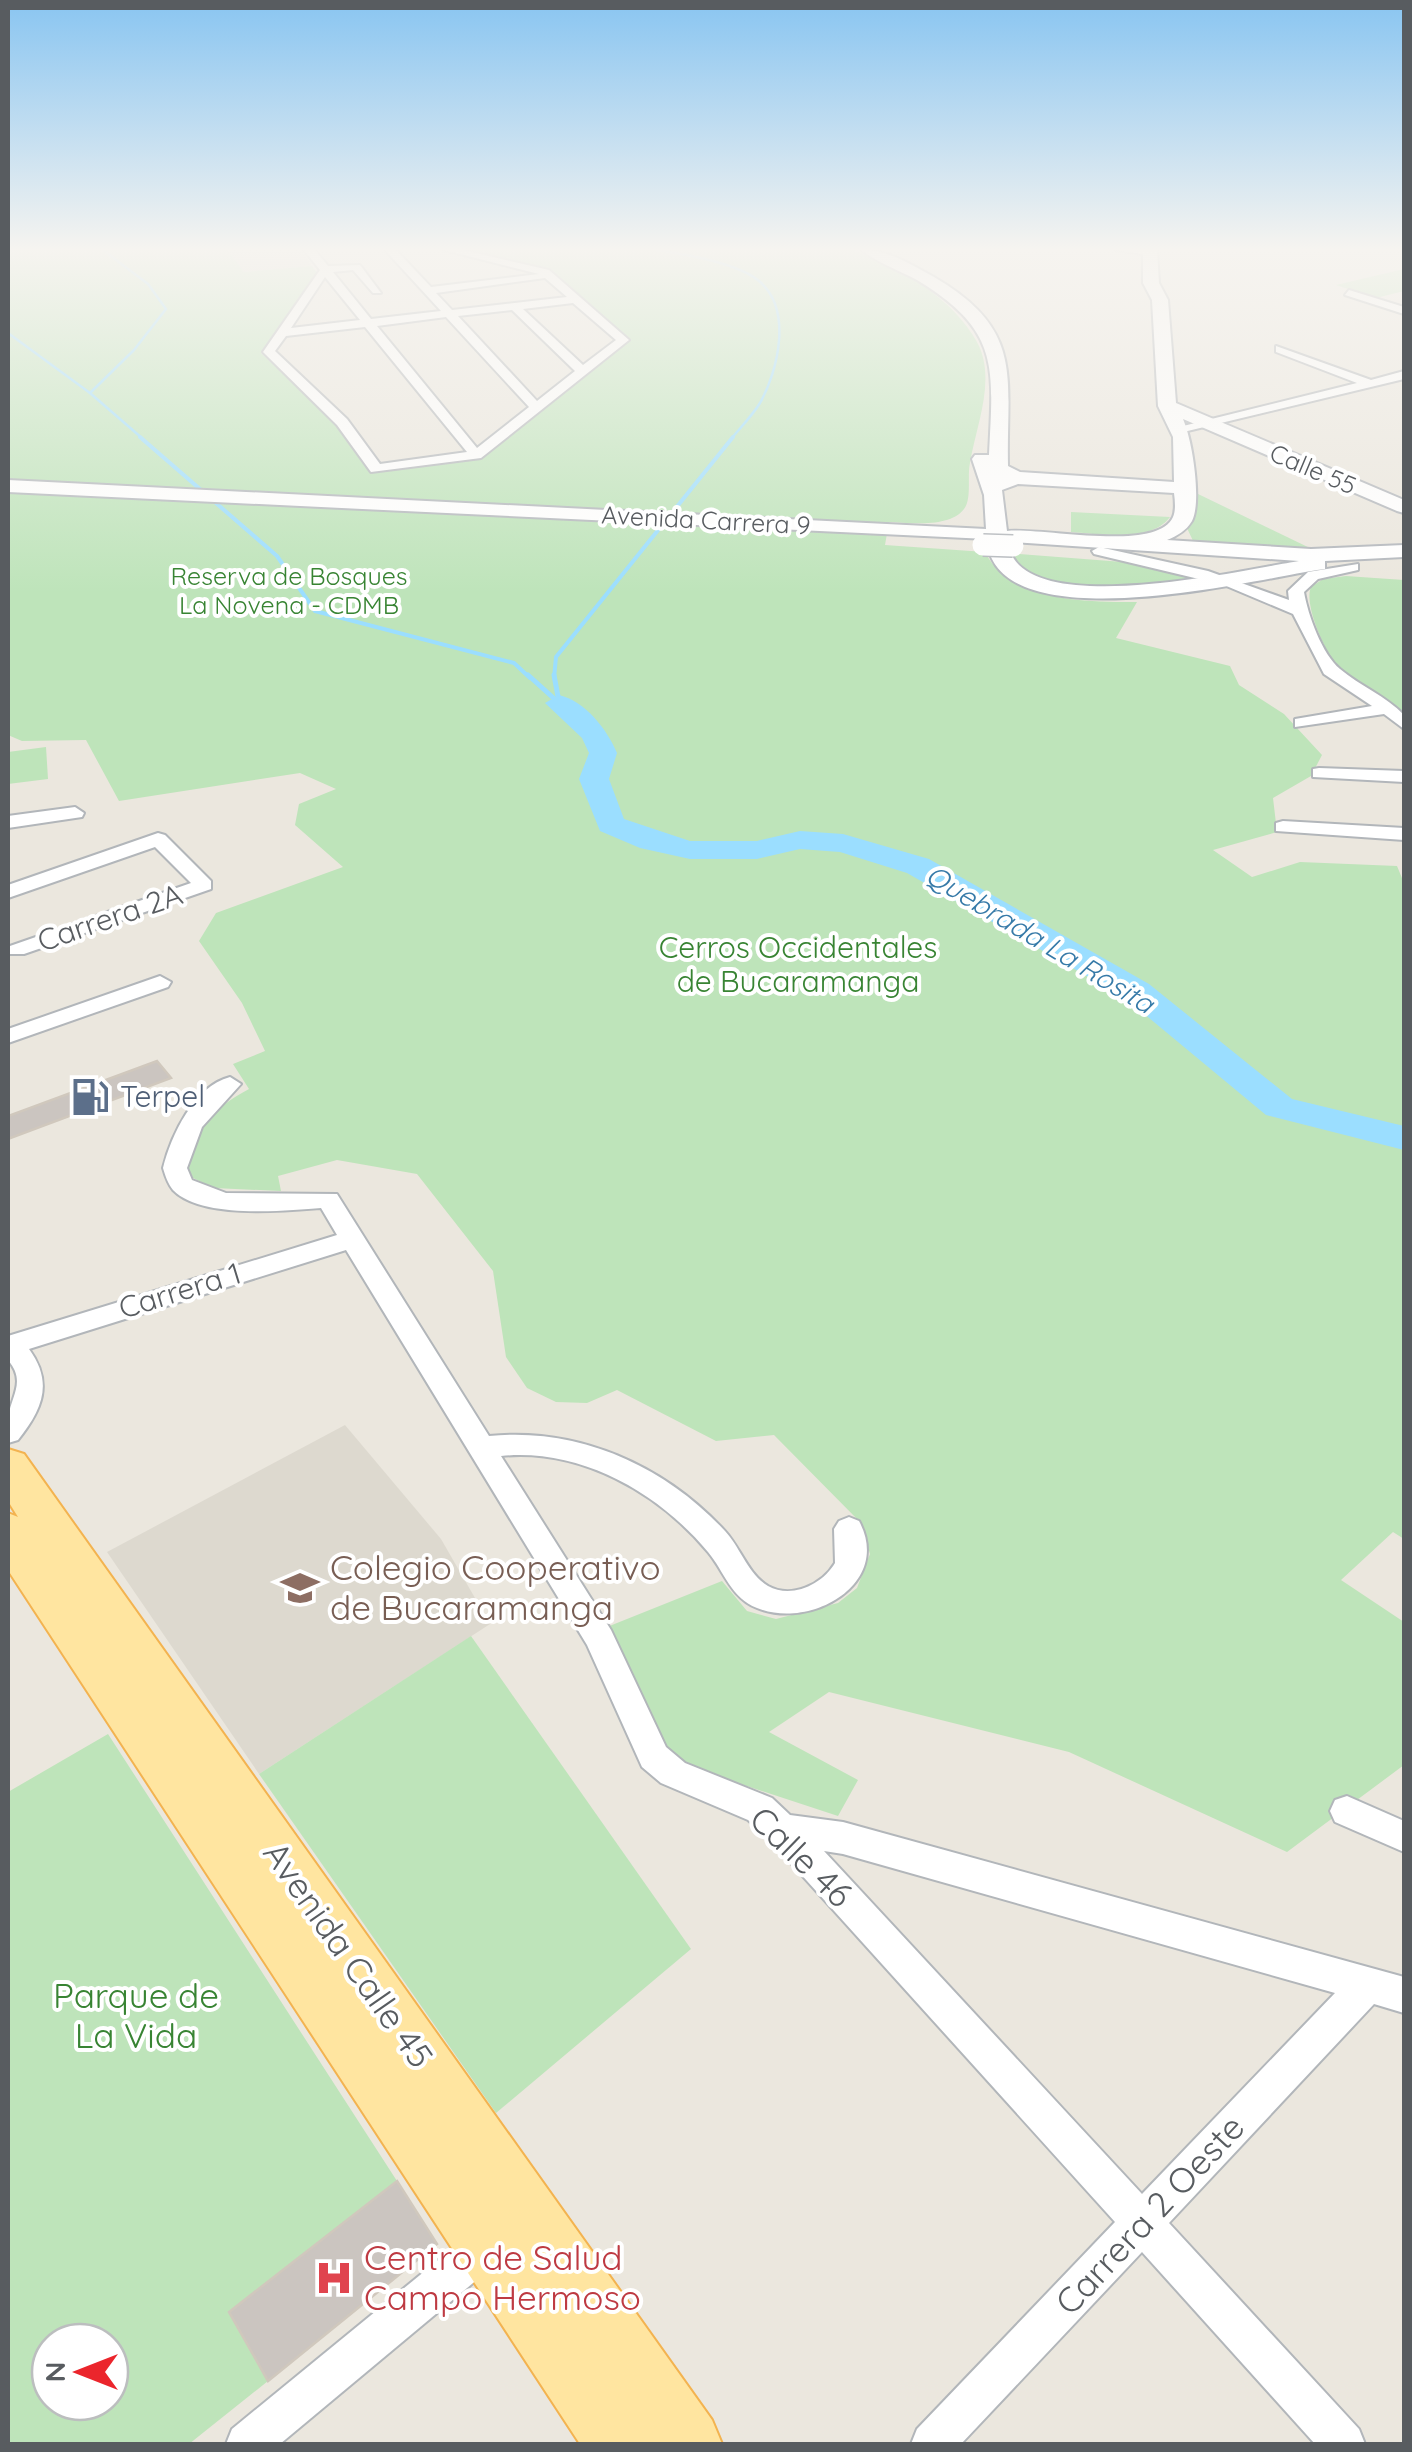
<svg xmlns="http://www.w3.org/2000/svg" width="1412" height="2452" font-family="Quicksand,sans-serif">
  <rect width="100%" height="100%" fill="#ebe7de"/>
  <!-- education -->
  <g fill="#ddd9cf">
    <path d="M227,250H300L312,266L244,272Z"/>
    <path d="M345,1425L441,1539L490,1624L259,1774L107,1552Z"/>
  </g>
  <!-- green -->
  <g fill="#bee4ba" fill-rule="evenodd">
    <path d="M8,250H228L244,272L312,266L317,273L261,353L336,424L371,473L483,457L630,340L551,271L462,250H854C901,269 952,297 977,342C997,379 976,425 970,463C967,476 972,499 964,509C950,528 909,523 889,522L885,545L985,552C1010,602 1088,602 1137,602L1116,638L1230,666L1239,685L1284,714L1322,755L1311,776L1273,798L1277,832L1213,850L1252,877L1300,862L1397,866L1404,883V1539L1393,1532L1341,1580L1404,1622V1765L1287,1852L1069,1752L829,1692L769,1732L858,1780L838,1816L686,1766C644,1736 628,1673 607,1627L722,1581L747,1611L776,1619L838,1603L857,1588L870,1554L860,1522L774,1435L716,1441L617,1390L587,1403L556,1402L527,1388L506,1357L493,1271L417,1174L337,1160L278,1176L281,1191L214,1188L193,1178L186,1164C203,1123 209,1111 249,1089L233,1064L265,1051L242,1003L199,941L216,913L343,867L295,825L299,804L336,789L300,773L119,801L86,740L22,741L8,735Z"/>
    <path d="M1404,269V291L1376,298L1336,285Z"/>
    <path d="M1196,493L1314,550L1194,543L1187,528L1195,513Z"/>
    <path d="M1071,512L1170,517C1151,543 1099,534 1071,532Z"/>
    <path d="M1008,553L1123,562L1190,578C1146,588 1032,603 1008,553Z"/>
    <path d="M1346,576L1404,580V714C1387,696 1364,688 1344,673C1328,661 1303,605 1311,587L1323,579Z"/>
    <path d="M46,747L48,779L8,784V752Z"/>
    <path d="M471,1636L691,1949L496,2113L259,1774Z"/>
    <path d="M108,1734L397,2181L230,2311L268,2381L189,2444H8V1792ZM50,2342H110V2402H50Z"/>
  </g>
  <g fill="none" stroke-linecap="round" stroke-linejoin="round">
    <!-- stream-far2 -->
    <g stroke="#9bdeff" stroke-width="2.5">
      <path d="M103,250L148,284L166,309L134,350L90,393L143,439"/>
      <path d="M657,250C684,254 738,263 759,281C793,309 778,371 760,403C752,416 740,428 731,439"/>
      <path d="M8,333L90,393"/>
    </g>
    <!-- stream-far1 -->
    <g stroke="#9bdeff" stroke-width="4">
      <path d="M140,437L277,556L315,611L514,663L530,678"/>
      <path d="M554,678L556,657L733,437"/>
    </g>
    <!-- stream -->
    <g stroke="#9bdeff" stroke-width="5">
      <path d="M528,675L559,703"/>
      <path d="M554,675L559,702"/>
    </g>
    <!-- river -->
    <path fill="#9bdeff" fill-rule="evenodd" d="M559,695C585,701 607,729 617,753L609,779L624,819L690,841H757L800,831L843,834L929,859L1149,984L1292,1099L1404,1126V1150L1266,1115L1125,998L907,873L840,852L800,849L757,859H690L640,848L600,831L579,779L589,753L582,738L545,703Z"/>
  </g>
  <!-- building -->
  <g fill="#cbc5c0" stroke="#d0c8bd" stroke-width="2.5">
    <path d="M157,1061L171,1078L8,1139V1116Z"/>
    <path d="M397,2181L437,2244L268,2381L229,2312Z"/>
  </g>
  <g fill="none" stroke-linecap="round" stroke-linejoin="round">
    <!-- street casing -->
    <g stroke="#b2b6ba" stroke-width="4">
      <g id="street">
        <path d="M304,250H315L328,266L360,265L381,293H373L353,270L333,272L371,319L441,311L385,250H396L431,287L539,274L444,250H463L549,270L629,340L481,458L371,472L337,425L263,352L320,270ZM325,277L360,320L291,328ZM545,278L567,297L452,310L436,293ZM573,303L616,340L583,365L523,309ZM512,310L575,371L537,401L458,316ZM446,317L529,407L477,448L377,326ZM365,327L467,452L380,464L347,419L275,351L286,336Z"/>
        <path d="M1116,250H1154L1155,252L1150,255Z"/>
        <path d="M1349,290L1404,307V314L1345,295Z"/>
        <path d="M1276,346L1371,380L1404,371V379L1175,434V428L1357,383L1276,352Z"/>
        <path d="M1099,547L1208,571L1289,600L1288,591L1308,572L1358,564V570L1318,579L1304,592C1308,615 1322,654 1340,669C1360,686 1386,696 1404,715V729L1384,714L1295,727V719L1372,706L1324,674L1293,614L1224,585L1094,554L1092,551Z"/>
        <path d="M1319,768L1404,771V782L1313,777V769Z"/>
        <path d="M75,807L84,813L82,817L8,828V816Z"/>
        <path d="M1283,821L1404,828V840L1276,831V823Z"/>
        <path d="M158,833L165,835L211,881V889L24,954H10V946L191,883L155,847L8,898V885Z"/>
        <path d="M160,976L171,982L168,987L8,1043V1029Z"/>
        <path d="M230,1077L241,1084L202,1127L187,1168L192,1180L226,1193L337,1194L489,1436C578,1427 664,1465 725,1531C740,1547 748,1574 768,1586C791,1599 822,1585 835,1563L834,1529L839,1521L849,1517L859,1521C893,1584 810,1630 757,1608C731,1598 724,1571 708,1552C658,1492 580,1448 501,1456L611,1630L666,1747L685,1763L772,1798L790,1815L843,1822L1404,1977V2013L1374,2004L1169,2223L1359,2429L1365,2444H1315L1142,2252L961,2444H911L917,2429L1115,2222L770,1840L748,1820L661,1783L642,1767L587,1645L346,1250L29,1349C54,1383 42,1410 18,1440L8,1443C8,1435 6,1425 8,1417C12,1395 26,1381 8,1360V1336L337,1235L321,1208C284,1211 201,1219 173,1190C168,1184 165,1175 163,1168C171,1136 194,1086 230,1077ZM824,1851L843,1854L1335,1993L1142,2194Z"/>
        <path d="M1347,1796L1404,1821V1852L1335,1822L1330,1811L1335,1800Z"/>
        <path d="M489,2224L503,2230L509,2244L503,2258L280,2444H226L232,2429L475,2230Z"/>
      </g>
    </g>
    <!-- secondary casing -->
    <g stroke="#b3b7bc" stroke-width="4">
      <path id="secondary" d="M862,250C889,250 910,264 934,277C1026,331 1006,377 1008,466L1020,472L1174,482L1173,437L1158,406L1152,300L1143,283V250H1157L1159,283L1168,300L1176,403L1404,500V513L1397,511L1183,419C1192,439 1202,501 1192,521C1186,531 1177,536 1167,540L1311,549L1404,545V557L1325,561V569L1317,570C1254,580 993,644 987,539L8,492V480L986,529L984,495L972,459L975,455H989C993,367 1001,331 917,280C899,270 877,263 862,250ZM1018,484L1174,493C1175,501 1176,510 1173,517C1157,553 1041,527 1007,531L1002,490ZM1008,541L1011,542L1299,561C1247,569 1014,624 1008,541Z"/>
    </g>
    <!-- primary casing -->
    <g stroke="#f3b350" stroke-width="4">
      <path id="primary" d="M8,1449L24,1454L712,2420L722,2444H580L8,1570V1513L18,1517L8,1501Z"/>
    </g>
    <!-- street -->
    <use href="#street" fill="#fff" fill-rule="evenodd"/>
    <!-- secondary -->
    <use href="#secondary" fill="#fff" fill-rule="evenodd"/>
    <!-- primary -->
    <use href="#primary" fill="#ffe5a0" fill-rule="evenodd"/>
    <!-- secondary-bridge casing -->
    <g stroke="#b3b7bc" stroke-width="24" stroke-linecap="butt">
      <path id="secondary-bridge" d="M983,545L1013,546"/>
    </g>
    <!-- secondary-bridge -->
    <use href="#secondary-bridge" stroke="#fff" stroke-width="21"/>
  </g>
  <!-- sky -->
  <linearGradient id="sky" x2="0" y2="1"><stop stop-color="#89c5f1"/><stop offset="0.42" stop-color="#f6f4f0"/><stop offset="1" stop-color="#f6f4f0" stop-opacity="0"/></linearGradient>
  <rect width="1412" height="593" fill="url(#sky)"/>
  <!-- icons -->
  <defs>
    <g id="fuel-bare" transform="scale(3)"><path d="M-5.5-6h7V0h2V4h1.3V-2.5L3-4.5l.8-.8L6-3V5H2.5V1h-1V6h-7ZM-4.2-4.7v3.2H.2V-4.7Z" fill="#5c6f8a" stroke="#fff" stroke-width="2.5" paint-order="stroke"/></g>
    <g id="school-bare" transform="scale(3)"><path d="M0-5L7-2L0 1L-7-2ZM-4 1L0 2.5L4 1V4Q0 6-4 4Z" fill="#8d6e63" stroke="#fff" stroke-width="2.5" paint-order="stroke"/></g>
    <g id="hospital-bare" transform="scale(3)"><path d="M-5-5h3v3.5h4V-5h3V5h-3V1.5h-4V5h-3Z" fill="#e0444e" stroke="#fff" stroke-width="2.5" paint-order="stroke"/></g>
  </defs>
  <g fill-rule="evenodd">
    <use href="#fuel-bare" x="90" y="1097"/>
    <use href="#school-bare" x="300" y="1588"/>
    <use href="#hospital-bare" x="334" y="2278"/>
  </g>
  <g text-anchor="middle" stroke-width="8" stroke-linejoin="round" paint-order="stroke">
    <!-- far-street labels -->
    <g font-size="25" fill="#585c60" stroke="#fff">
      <text transform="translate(1313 469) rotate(23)" y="9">Calle 55</text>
      <text transform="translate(706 520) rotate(3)" y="9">Avenida Carrera 9</text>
    </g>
    <!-- far-park labels -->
    <g font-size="25" fill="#388433" stroke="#fff">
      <text x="289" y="585">Reserva de Bosques<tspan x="289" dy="29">La Novena - CDMB</tspan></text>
    </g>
    <!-- far-water labels -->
    <g font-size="28" font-style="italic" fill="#367aa8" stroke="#fff">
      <text transform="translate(1040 939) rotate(31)" y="10">Quebrada La Rosita</text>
    </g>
    <!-- street labels -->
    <g font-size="30" fill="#585c60" stroke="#fff">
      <text transform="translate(110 918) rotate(-19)" y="10">Carrera 2A</text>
      <text transform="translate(180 1291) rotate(-17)" y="10">Carrera 1</text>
    </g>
    <!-- park labels -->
    <g font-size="30" fill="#388433" stroke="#fff">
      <text x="798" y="958">Cerros Occidentales<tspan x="798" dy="34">de Bucaramanga</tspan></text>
    </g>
    <!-- service labels -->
    <g font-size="30" fill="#4e5e75" stroke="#fff" text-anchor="start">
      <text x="120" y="1107">Terpel</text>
    </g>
    <!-- near-education labels -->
    <g font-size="35" fill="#785e54" stroke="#fff" text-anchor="start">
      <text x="330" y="1580">Colegio Cooperativo<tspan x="330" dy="40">de Bucaramanga</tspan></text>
    </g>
    <!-- near-street labels -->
    <g font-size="35" fill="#585c60" stroke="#fff">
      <text transform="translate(801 1857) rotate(44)" y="12">Calle 46</text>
      <text transform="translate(348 1955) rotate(55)" y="12">Avenida Calle 45</text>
      <text transform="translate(1150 2215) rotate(-47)" y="12">Carrera 2 Oeste</text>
    </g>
    <!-- near-park labels -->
    <g font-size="35" fill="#388433" stroke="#fff">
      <text x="136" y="2008">Parque de<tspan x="136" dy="40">La Vida</tspan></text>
    </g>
    <!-- near-health labels -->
    <g font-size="35" fill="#be3a42" stroke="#fff" text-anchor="start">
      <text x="364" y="2270">Centro de Salud<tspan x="364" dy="40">Campo Hermoso</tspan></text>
    </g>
  </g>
  <!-- border -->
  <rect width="1412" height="2452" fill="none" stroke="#585c60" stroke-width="20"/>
  <!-- north arrow -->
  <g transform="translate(80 2372) rotate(270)"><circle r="48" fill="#ffffff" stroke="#bcbebf" stroke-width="2.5"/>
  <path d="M0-8L18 38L0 25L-18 38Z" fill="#eb252c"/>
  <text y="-15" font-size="28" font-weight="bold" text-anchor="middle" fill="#585c60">N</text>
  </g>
</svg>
